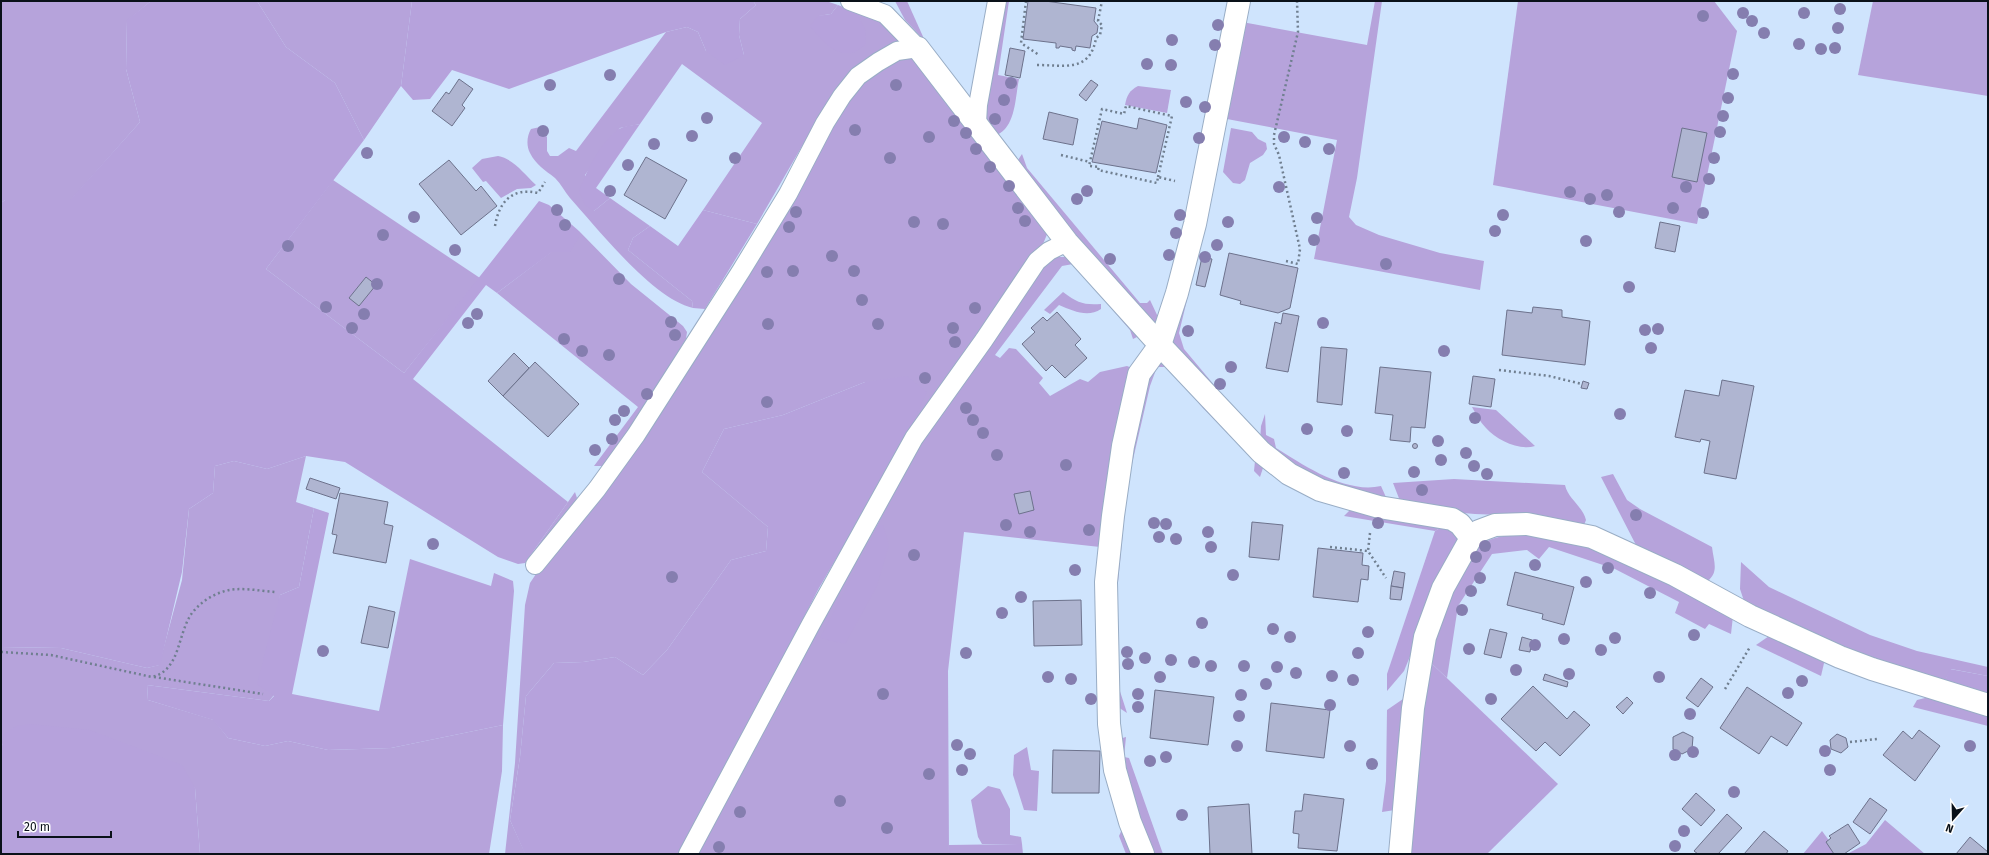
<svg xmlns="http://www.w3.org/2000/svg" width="1989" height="855" font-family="'Fira Sans',sans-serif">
  <rect width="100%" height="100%" fill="#cfe4fd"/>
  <!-- green -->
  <g fill="#b6a3db">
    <path d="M1,1H151L127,21L126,69L140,122L70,201L5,200L1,203Z"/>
    <path d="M257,1H412L401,86L364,140L335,83L286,47Z"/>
    <path d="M753,1H826L838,5L831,14L818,16L856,12L880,22L900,37V44C873,50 851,69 834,91L757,224L703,210L762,123L682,64L640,124L620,128L585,175L594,211L610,198L650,226L633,238L628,250L692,301L693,308C653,299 598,229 570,198C565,192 561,184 555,178C545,170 536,165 530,153C526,145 527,136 531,129L540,127L547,137V151L550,156H558L569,148L576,151L666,32L687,27L698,32L706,51L744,55L739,35L740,19L756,5Z"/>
    <path d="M895,1H907L925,41L905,20Z"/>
    <path d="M1003,1H1009L998,75L1019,79C1015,98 1016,126 997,135L985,123L984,108Z"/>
    <path d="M1375,1H1382L1357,178L1349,217L1356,225L1379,235L1440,253L1484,261L1480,290L1314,259L1337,140L1227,119L1212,196L1179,333L1184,349L1230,404L1171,341L1242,22L1367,45Z"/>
    <path d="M1518,1H1714L1737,31L1697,224L1493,185Z"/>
    <path d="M1873,1H1988V96L1858,75Z"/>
    <path d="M910,58L919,61L1048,232L1043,244L1030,257L897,451L865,382L783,415L724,429L702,472L768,527L766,551L731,560L667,650L643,675L615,657L583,662L554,663L526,696L520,757L510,820L525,853L505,854L515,763L525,605L530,583L822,145C843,109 863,64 910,58Z"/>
    <path d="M1138,86L1171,90L1167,113L1125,105C1127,95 1129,91 1138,86Z"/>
    <path d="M1231,128L1252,132L1258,139L1266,143L1267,149L1263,155L1250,163L1245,180L1240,184L1233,183L1223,172Z"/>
    <path d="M1022,154L1027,168L1140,303H1147L1150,300L1158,317L1157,321L1151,323L1055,213L1018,160Z"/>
    <path d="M498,156C514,159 524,174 536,185L531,188L517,189L501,198L486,181L483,182L472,168L482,159Z"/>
    <path d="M333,180L480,278L404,373L266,269Z"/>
    <path d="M579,231L631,284L683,326L687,332L686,339L634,423L603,466H594L638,407L497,293Z"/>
    <path d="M1055,257H1068L1135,330L1137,337L1133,339L1130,330L1073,264L1062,266L995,355L1000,358L1009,348L1016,349L1043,378L1039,383L1050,396L1080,379L1088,382L1100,372L1127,366L1132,368L1100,547L964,532L948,671L949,854H695L813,636L877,525L923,437L1045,263Z"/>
    <path d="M1063,292C1078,303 1083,305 1101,304V309C1088,318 1073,311 1059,305L1050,314L1044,310Z"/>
    <path d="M1156,362H1161L1169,365L1264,465L1260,477L1254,471L1255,461L1203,408L1168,367H1157L1150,386L1128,481L1118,582V685L1127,713L1115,705C1113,663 1111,620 1112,578C1114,523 1123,468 1135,415C1139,400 1142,372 1156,362Z"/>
    <path d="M1472,407L1496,410L1535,446C1519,451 1497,440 1486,428C1480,422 1476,414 1472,407Z"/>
    <path d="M1265,414L1266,435L1274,439L1276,448C1305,466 1346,494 1381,486L1389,504L1307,477L1260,442L1261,426Z"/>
    <path d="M306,456L296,502L314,508L299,587L280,595L274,695L269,701L147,685L148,700L214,720L228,738L265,746L288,741L328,750L391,748L503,725L502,771L489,854H200L195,788L6,733L1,750V647L61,648L147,668L159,665L182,580L189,509L213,493L215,466L234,461L267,469Z"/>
    <path d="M1613,474L1627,500L1640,509L1712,547C1714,564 1720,573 1704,584L1642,552L1636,545L1601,477Z"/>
    <path d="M1454,479L1565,485C1568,499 1582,505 1586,520L1584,525C1549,515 1511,516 1475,514C1450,512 1426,509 1402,506L1393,483Z"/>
    <path d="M575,492L577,498L572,508L532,558L525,563Z"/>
    <path d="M1350,510L1445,525L1435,531L1344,516Z"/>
    <path d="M1526,534L1598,548L1733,616L1731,634L1709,624L1705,629L1675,613L1679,602L1615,569L1549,547L1539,559L1527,550L1492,554L1458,606L1447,678L1429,661C1436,632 1458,557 1485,542C1498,535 1512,535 1526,534Z"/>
    <path d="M1741,562L1769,587L1870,635L1917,651L1988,667V676L1951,669L1943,685L1870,660L1745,604L1740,589Z"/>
    <path d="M1772,634L1825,659L1821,676L1756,645Z"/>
    <path d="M1929,697L1988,714V726L1913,707L1917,700Z"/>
    <path d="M1403,699L1405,708L1395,810L1382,812L1386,781L1387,710Z"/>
    <path d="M1126,737L1124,757L1129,758L1163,854H1149L1131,800L1119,739Z"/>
    <path d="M1027,747L1031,770L1039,771L1037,811L1024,810L1013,775L1014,755Z"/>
    <path d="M988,786L1000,789L1010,809V835L1021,837L1022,844H982L978,837L971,800Z"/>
    <path d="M1885,820L1925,854H1847L1866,844Z"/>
    <path d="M1124,825L1136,854H1126L1119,836Z"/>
    <path d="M1822,831L1839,854H1803Z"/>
  </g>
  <!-- forest -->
  <g fill="#b6a2dc">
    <path d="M151,1H257L286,47L335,83L364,140L266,269L404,373L539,201L549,205L579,231V237L570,252H552L497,293L486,285L413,379L568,502L525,563L518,564L498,557L345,462L306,456L267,469L234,461L215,466L213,493L189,509L182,572L160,665L147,668L61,648L1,647V203L5,200H70L140,122L126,69L127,20Z"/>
    <path d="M412,1H753L756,5L740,19L739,35L744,55L725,65L706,51L698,32L687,27L666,32L509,89L452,70L430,99L413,100L401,86Z"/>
    <path d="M838,5L856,12L865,29L866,44C862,47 857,52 852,53C834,56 821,39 810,26L818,16L831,14Z"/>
    <path d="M640,124L596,188L610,198L594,211L585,205L579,191C587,170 600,143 619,129C624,126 634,125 640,124Z"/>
    <path d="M703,210L757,224L705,309L693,308L692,301L628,250L633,238L650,226L678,246Z"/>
    <path d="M907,376L927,392L912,424L860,518L819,588L769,685L691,854H525L510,820L520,757L526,696L554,663L583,662L615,657L643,675L667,650L731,560L766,551L768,527L702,472L724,429L783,415L865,382Z"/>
    <path d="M314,508L329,513L292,694L379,711L410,559L491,586L494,573L513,581L514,591L503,725L391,748L328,750L288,741L265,746L228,738L213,720L148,700L147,685L269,701L274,696L257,684L280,595L299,587Z"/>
    <path d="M879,525H883L889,545L877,586L845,644L820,638Z"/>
    <path d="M1445,525L1457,531L1458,540L1404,671L1387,691V674L1435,531Z"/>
    <path d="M1429,661L1558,784L1487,854H1408Z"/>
    <path d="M1950,669L1988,676V697L1943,685Z"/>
    <path d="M30,724L90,730L182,765L195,788L200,854H1V750L5,733L17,726Z"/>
    <path d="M1022,844L1023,854H949V845Z"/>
  </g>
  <!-- building -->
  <g fill="#afb5d1" stroke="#6d728c">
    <path d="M1028,1H1045L1096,8L1094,21L1098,26L1097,33L1092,36L1090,48L1076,46L1075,51L1072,50V48L1060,46L1059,48H1056V43L1023,39Z"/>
    <path d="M1010,48L1025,51L1020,78L1005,75Z"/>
    <path d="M459,79L473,89L462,105L465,108L452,126L432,111L446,92L449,94Z"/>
    <path d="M1091,80L1098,85L1086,101L1079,95Z"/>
    <path d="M1049,112L1078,119L1073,145L1043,139Z"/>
    <path d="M1139,118L1167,125L1156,173L1092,162L1102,121L1137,129Z"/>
    <path d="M1682,128L1707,133L1697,182L1672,177Z"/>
    <path d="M646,157L687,180L665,219L624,195Z"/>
    <path d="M449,160L476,191L481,186L497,206L461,235L419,184Z"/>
    <path d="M1660,222L1680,226L1675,252L1655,248Z"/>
    <path d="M1229,253L1298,268L1290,308L1278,313L1240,304L1241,301L1220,295Z"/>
    <path d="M1202,257L1212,259L1205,287L1196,285Z"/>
    <path d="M366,277L376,285L359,306L349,298Z"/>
    <path d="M1533,307L1562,310V317L1590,321L1585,365L1502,355L1507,310L1532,313Z"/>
    <path d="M1057,312L1081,339L1075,345L1087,358L1065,378L1052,365L1046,371L1022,344L1035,332L1031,328L1043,317L1047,321Z"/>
    <path d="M1283,313L1299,316L1288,372L1266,368L1275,322L1281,324Z"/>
    <path d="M1321,347L1347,349L1342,405L1317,402Z"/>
    <path d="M514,353L529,368L503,396L488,381Z"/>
    <path d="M535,362L579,404L548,437L503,396Z"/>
    <path d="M1380,367L1431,372L1425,428L1411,427L1410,442L1390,440L1393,415L1375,413Z"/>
    <path d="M1473,376L1495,379L1491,407L1469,404Z"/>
    <path d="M1722,380L1754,386L1736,479L1704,473L1710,441L1701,439L1700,442L1675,437L1685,390L1719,396Z"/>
    <path d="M1583,381L1589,383L1587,389L1581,388Z"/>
    <circle cx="1415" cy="446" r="2.5"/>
    <path d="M310,478L340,488L336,499L306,489Z"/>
    <path d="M1030,491L1034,510L1019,514L1014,494Z"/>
    <path d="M340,493L388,502L384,524L393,526L386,563L333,553L337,535L332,534Z"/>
    <path d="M1252,522L1283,525L1279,560L1249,557Z"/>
    <path d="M1318,548L1363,553L1362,565L1369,566L1368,580L1361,579L1358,602L1313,597Z"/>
    <path d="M1394,571L1405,573L1403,588L1391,586Z"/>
    <path d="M1515,572L1574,587L1564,625L1542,619L1543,614L1507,605Z"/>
    <path d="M1391,586L1403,588L1401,600L1390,599Z"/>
    <path d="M1081,600L1082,645L1034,646L1033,601Z"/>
    <path d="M369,606L395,612L388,648L361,643Z"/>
    <path d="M1490,629L1507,633L1501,658L1484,654Z"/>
    <path d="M1522,637L1532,640L1530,652L1519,650Z"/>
    <path d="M1545,674L1568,682L1567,687L1543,680Z"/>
    <path d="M1701,678L1713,687L1698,707L1686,698Z"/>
    <path d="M1533,686L1567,719L1574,711L1590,725L1560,756L1545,742L1536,751L1501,719Z"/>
    <path d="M1747,687L1802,723L1787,746L1771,736L1759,754L1720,728Z"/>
    <path d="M1155,690L1214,697L1208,745L1150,738Z"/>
    <path d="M1627,697L1633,703L1623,714L1616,707Z"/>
    <path d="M1271,703L1330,710L1324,758L1266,751Z"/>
    <path d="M1919,730L1940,746L1915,781L1883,755L1903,731L1912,739Z"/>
    <path d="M1683,732L1693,737L1692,749L1682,754L1673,749V737Z"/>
    <path d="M1837,734L1846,738L1848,747L1841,753L1831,749L1830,740Z"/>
    <path d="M1053,750L1100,751L1099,793H1052Z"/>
    <path d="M1696,793L1715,810L1701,826L1682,809Z"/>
    <path d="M1304,794L1344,799L1337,851L1298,848L1299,834L1293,833L1295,811H1302Z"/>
    <path d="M1870,798L1887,810L1870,834L1853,822Z"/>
    <path d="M1249,804L1252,854H1210L1208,807Z"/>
    <path d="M1727,814L1742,828L1718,854H1698L1694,851Z"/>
    <path d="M1848,824L1860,843L1844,854H1834L1826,842L1831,838L1829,836Z"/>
    <path d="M1764,831L1788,851L1786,854H1744Z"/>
    <path d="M1970,837L1988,852V854H1956Z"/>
  </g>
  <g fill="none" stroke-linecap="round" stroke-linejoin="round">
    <!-- service casing -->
    <g stroke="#99adc5" stroke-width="20">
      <g id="service">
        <path d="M850,1L885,14L918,48"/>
        <path d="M977,123L978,105L997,1"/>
        <path d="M535,565L597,489L636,435L741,271L788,194L825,123L842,96L858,76L878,62L897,51L918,48"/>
        <path d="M688,854L811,624L914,438L984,340L1037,261L1049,251L1067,242"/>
      </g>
    </g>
    <!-- minor casing -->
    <g stroke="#99adc5" stroke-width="24">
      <g id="minor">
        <path d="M918,48L1067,242L1160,345L1261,452L1289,474L1320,490L1379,507L1452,519L1460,524L1471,538"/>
        <path d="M1143,854L1130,822L1115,770L1109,724L1106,582L1113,516L1123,446L1139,374L1160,345L1177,293L1195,224L1239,1"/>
        <path d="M1400,854L1413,708L1425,637L1443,588L1471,538L1479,531L1495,525L1527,524L1592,537L1675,575L1750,616L1840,657L1872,669L1988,705"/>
      </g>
    </g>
    <!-- path -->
    <g stroke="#707f90" stroke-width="2.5" stroke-dasharray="2 3" stroke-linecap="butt">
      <path d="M1026,1L1021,43L1039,55"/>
      <path d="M1037,65C1064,65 1090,73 1096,38L1100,35L1102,25L1098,21L1102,1"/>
      <path d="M1061,155L1090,162"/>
      <path d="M1158,177L1172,116L1126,106L1124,114L1102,109L1089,166L1099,167L1098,170L1157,183L1158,177L1175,181"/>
      <path d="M495,226C499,202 512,187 538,193L545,182"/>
      <path d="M1286,261L1298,264L1300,249L1279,155L1274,144V135L1298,32L1297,1"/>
      <path d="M1499,370L1549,376L1582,384"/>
      <path d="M1370,533L1368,551L1386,578"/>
      <path d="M1330,547L1368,551"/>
      <path d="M1,652L51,655L152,677C181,670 177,634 192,613C200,603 210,596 222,592C238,586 259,591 276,592"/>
      <path d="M154,677L263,694"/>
      <path d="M1725,689L1750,647"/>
      <path d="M1850,742L1877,739"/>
    </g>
    <!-- service -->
    <use href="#service" stroke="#fff" stroke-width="18"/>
    <!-- minor -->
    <use href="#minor" stroke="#fff" stroke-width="22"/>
  </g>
  <!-- trees -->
  <g fill="#857eaf">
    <circle cx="1840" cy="9" r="6"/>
    <circle cx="1743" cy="13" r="6"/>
    <circle cx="1804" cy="13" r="6"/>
    <circle cx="1703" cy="16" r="6"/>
    <circle cx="1752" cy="21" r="6"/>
    <circle cx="1218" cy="25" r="6"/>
    <circle cx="1838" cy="28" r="6"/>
    <circle cx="1764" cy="33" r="6"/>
    <circle cx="1172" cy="40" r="6"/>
    <circle cx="1799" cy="44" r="6"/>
    <circle cx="1215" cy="45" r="6"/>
    <circle cx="1835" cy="48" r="6"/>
    <circle cx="1821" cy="49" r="6"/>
    <circle cx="1147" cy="64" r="6"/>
    <circle cx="1171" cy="65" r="6"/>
    <circle cx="1733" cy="74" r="6"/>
    <circle cx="610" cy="75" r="6"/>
    <circle cx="1011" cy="83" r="6"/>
    <circle cx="550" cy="85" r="6"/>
    <circle cx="896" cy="85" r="6"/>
    <circle cx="1728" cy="98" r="6"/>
    <circle cx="1004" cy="100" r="6"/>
    <circle cx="1186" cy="102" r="6"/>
    <circle cx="1205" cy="107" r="6"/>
    <circle cx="1723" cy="116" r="6"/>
    <circle cx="707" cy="118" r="6"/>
    <circle cx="995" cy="119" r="6"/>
    <circle cx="954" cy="121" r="6"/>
    <circle cx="855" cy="130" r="6"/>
    <circle cx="543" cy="131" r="6"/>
    <circle cx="1720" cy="132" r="6"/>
    <circle cx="966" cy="133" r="6"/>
    <circle cx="692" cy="136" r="6"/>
    <circle cx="929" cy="137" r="6"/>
    <circle cx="1284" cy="137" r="6"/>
    <circle cx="1199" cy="138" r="6"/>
    <circle cx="1305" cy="142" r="6"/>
    <circle cx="654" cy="144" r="6"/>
    <circle cx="976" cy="149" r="6"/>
    <circle cx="1329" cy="149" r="6"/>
    <circle cx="367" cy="153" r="6"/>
    <circle cx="735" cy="158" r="6"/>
    <circle cx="890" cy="158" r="6"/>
    <circle cx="1714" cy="158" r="6"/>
    <circle cx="628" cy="165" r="6"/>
    <circle cx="990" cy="167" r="6"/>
    <circle cx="1709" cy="179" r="6"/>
    <circle cx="1009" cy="186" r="6"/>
    <circle cx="1279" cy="187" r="6"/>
    <circle cx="1686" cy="187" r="6"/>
    <circle cx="610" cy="191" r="6"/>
    <circle cx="1087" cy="191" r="6"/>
    <circle cx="1570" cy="192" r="6"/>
    <circle cx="1607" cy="195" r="6"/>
    <circle cx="1077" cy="199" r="6"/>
    <circle cx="1590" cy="199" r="6"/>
    <circle cx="1018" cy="208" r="6"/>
    <circle cx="1673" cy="208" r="6"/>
    <circle cx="557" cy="210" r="6"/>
    <circle cx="796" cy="212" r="6"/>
    <circle cx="1619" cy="212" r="6"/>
    <circle cx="1703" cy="213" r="6"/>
    <circle cx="1180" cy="215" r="6"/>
    <circle cx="1503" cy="215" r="6"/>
    <circle cx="414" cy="217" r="6"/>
    <circle cx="1317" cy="218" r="6"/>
    <circle cx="1025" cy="221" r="6"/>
    <circle cx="914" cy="222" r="6"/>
    <circle cx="1228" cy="222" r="6"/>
    <circle cx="943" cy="224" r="6"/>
    <circle cx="565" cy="225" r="6"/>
    <circle cx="789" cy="227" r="6"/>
    <circle cx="1495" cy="231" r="6"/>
    <circle cx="1176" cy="233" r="6"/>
    <circle cx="383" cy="235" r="6"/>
    <circle cx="1314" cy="240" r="6"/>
    <circle cx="1586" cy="241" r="6"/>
    <circle cx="1217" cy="245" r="6"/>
    <circle cx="288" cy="246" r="6"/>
    <circle cx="455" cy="250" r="6"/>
    <circle cx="1169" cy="255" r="6"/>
    <circle cx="832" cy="256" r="6"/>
    <circle cx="1205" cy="257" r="6"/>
    <circle cx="1110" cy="259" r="6"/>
    <circle cx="1386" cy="264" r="6"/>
    <circle cx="793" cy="271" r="6"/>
    <circle cx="854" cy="271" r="6"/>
    <circle cx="767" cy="272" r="6"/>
    <circle cx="619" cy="279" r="6"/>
    <circle cx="377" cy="284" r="6"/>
    <circle cx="1629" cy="287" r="6"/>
    <circle cx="862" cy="300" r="6"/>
    <circle cx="326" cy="307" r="6"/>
    <circle cx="975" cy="308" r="6"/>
    <circle cx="364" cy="314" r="6"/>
    <circle cx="477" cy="314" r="6"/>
    <circle cx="671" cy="322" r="6"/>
    <circle cx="468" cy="323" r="6"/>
    <circle cx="1323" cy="323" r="6"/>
    <circle cx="768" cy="324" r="6"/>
    <circle cx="878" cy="324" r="6"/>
    <circle cx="352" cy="328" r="6"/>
    <circle cx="953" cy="328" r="6"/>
    <circle cx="1658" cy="329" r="6"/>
    <circle cx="1645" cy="330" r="6"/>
    <circle cx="1188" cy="331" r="6"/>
    <circle cx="675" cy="335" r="6"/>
    <circle cx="564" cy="339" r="6"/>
    <circle cx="955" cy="342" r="6"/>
    <circle cx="1651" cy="348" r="6"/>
    <circle cx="582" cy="351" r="6"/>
    <circle cx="1444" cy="351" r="6"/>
    <circle cx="609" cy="355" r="6"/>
    <circle cx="1231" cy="367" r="6"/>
    <circle cx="925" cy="378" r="6"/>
    <circle cx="1220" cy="384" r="6"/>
    <circle cx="647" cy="394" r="6"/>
    <circle cx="767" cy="402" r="6"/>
    <circle cx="966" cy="408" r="6"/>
    <circle cx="624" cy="411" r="6"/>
    <circle cx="1620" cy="414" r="6"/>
    <circle cx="1475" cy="418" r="6"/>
    <circle cx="615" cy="420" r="6"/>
    <circle cx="973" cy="420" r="6"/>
    <circle cx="1307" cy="429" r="6"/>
    <circle cx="1347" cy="431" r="6"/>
    <circle cx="983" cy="433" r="6"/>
    <circle cx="612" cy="439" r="6"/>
    <circle cx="1438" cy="441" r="6"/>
    <circle cx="595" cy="450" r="6"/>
    <circle cx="1466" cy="453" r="6"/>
    <circle cx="997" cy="455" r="6"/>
    <circle cx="1441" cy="460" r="6"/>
    <circle cx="1066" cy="465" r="6"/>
    <circle cx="1474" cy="466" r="6"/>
    <circle cx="1414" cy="472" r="6"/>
    <circle cx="1344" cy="473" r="6"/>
    <circle cx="1487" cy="474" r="6"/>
    <circle cx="1422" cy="490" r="6"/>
    <circle cx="1636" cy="515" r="6"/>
    <circle cx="1154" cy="523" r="6"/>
    <circle cx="1378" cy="523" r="6"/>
    <circle cx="1166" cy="524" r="6"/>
    <circle cx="1006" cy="525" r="6"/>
    <circle cx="1089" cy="530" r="6"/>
    <circle cx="1030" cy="532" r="6"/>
    <circle cx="1208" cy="532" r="6"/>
    <circle cx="1159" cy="537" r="6"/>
    <circle cx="1176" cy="539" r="6"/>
    <circle cx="433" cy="544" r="6"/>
    <circle cx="1485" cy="546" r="6"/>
    <circle cx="1211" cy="547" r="6"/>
    <circle cx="914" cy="555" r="6"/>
    <circle cx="1476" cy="557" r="6"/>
    <circle cx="1535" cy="565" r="6"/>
    <circle cx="1608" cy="568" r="6"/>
    <circle cx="1075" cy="570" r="6"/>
    <circle cx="1233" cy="575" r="6"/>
    <circle cx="672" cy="577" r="6"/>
    <circle cx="1480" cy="578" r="6"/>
    <circle cx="1586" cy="582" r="6"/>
    <circle cx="1471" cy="591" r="6"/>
    <circle cx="1650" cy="593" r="6"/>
    <circle cx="1021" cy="597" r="6"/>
    <circle cx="1462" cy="610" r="6"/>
    <circle cx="1002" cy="613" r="6"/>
    <circle cx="1202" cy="623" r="6"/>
    <circle cx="1273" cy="629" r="6"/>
    <circle cx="1368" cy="632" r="6"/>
    <circle cx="1694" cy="635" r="6"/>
    <circle cx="1290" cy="637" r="6"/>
    <circle cx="1615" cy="638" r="6"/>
    <circle cx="1564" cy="639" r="6"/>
    <circle cx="1535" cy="645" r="6"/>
    <circle cx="1469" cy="649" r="6"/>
    <circle cx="1601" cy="650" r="6"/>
    <circle cx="323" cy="651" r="6"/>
    <circle cx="1127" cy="652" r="6"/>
    <circle cx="966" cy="653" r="6"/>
    <circle cx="1358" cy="653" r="6"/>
    <circle cx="1145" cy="658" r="6"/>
    <circle cx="1171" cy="660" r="6"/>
    <circle cx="1194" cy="662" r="6"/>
    <circle cx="1128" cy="664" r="6"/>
    <circle cx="1211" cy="666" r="6"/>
    <circle cx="1244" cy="666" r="6"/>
    <circle cx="1277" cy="667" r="6"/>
    <circle cx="1516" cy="670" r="6"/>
    <circle cx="1296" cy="673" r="6"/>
    <circle cx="1569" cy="674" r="6"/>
    <circle cx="1332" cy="676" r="6"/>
    <circle cx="1048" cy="677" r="6"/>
    <circle cx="1160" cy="677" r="6"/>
    <circle cx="1659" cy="677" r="6"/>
    <circle cx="1071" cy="679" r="6"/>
    <circle cx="1353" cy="680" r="6"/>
    <circle cx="1802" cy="681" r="6"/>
    <circle cx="1266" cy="684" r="6"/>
    <circle cx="1788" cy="693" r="6"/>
    <circle cx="883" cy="694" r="6"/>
    <circle cx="1138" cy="694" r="6"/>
    <circle cx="1241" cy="695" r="6"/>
    <circle cx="1091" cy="699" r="6"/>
    <circle cx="1491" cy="699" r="6"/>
    <circle cx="1330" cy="705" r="6"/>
    <circle cx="1138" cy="707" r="6"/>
    <circle cx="1690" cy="714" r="6"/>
    <circle cx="1239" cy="716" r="6"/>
    <circle cx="957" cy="745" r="6"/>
    <circle cx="1237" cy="746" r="6"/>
    <circle cx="1350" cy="746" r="6"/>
    <circle cx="1970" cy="746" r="6"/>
    <circle cx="1825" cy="751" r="6"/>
    <circle cx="1693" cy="752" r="6"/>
    <circle cx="970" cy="754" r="6"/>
    <circle cx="1675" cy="755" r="6"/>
    <circle cx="1166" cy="757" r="6"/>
    <circle cx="1150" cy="761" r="6"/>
    <circle cx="1372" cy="764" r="6"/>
    <circle cx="962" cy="770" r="6"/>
    <circle cx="1830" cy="770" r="6"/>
    <circle cx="929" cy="774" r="6"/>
    <circle cx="1734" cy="792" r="6"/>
    <circle cx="840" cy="801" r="6"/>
    <circle cx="740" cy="812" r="6"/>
    <circle cx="1182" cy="815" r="6"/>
    <circle cx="887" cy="828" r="6"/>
    <circle cx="1684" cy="831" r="6"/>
    <circle cx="1675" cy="846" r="6"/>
    <circle cx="719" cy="847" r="6"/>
  </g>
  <!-- border -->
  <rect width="1989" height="855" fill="none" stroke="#0a1119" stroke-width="4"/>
  <!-- north arrow -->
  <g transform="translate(1953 819) rotate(200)" stroke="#ffffff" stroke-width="3" paint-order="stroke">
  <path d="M0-3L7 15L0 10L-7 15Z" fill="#0a1119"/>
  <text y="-6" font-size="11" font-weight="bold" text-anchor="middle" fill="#0a1119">N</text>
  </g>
  <!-- scale -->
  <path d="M18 831v6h93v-6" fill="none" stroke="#0a1119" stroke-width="2"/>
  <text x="24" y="831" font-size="12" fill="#0a1119" stroke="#ffffff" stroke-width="3" paint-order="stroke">20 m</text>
</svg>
